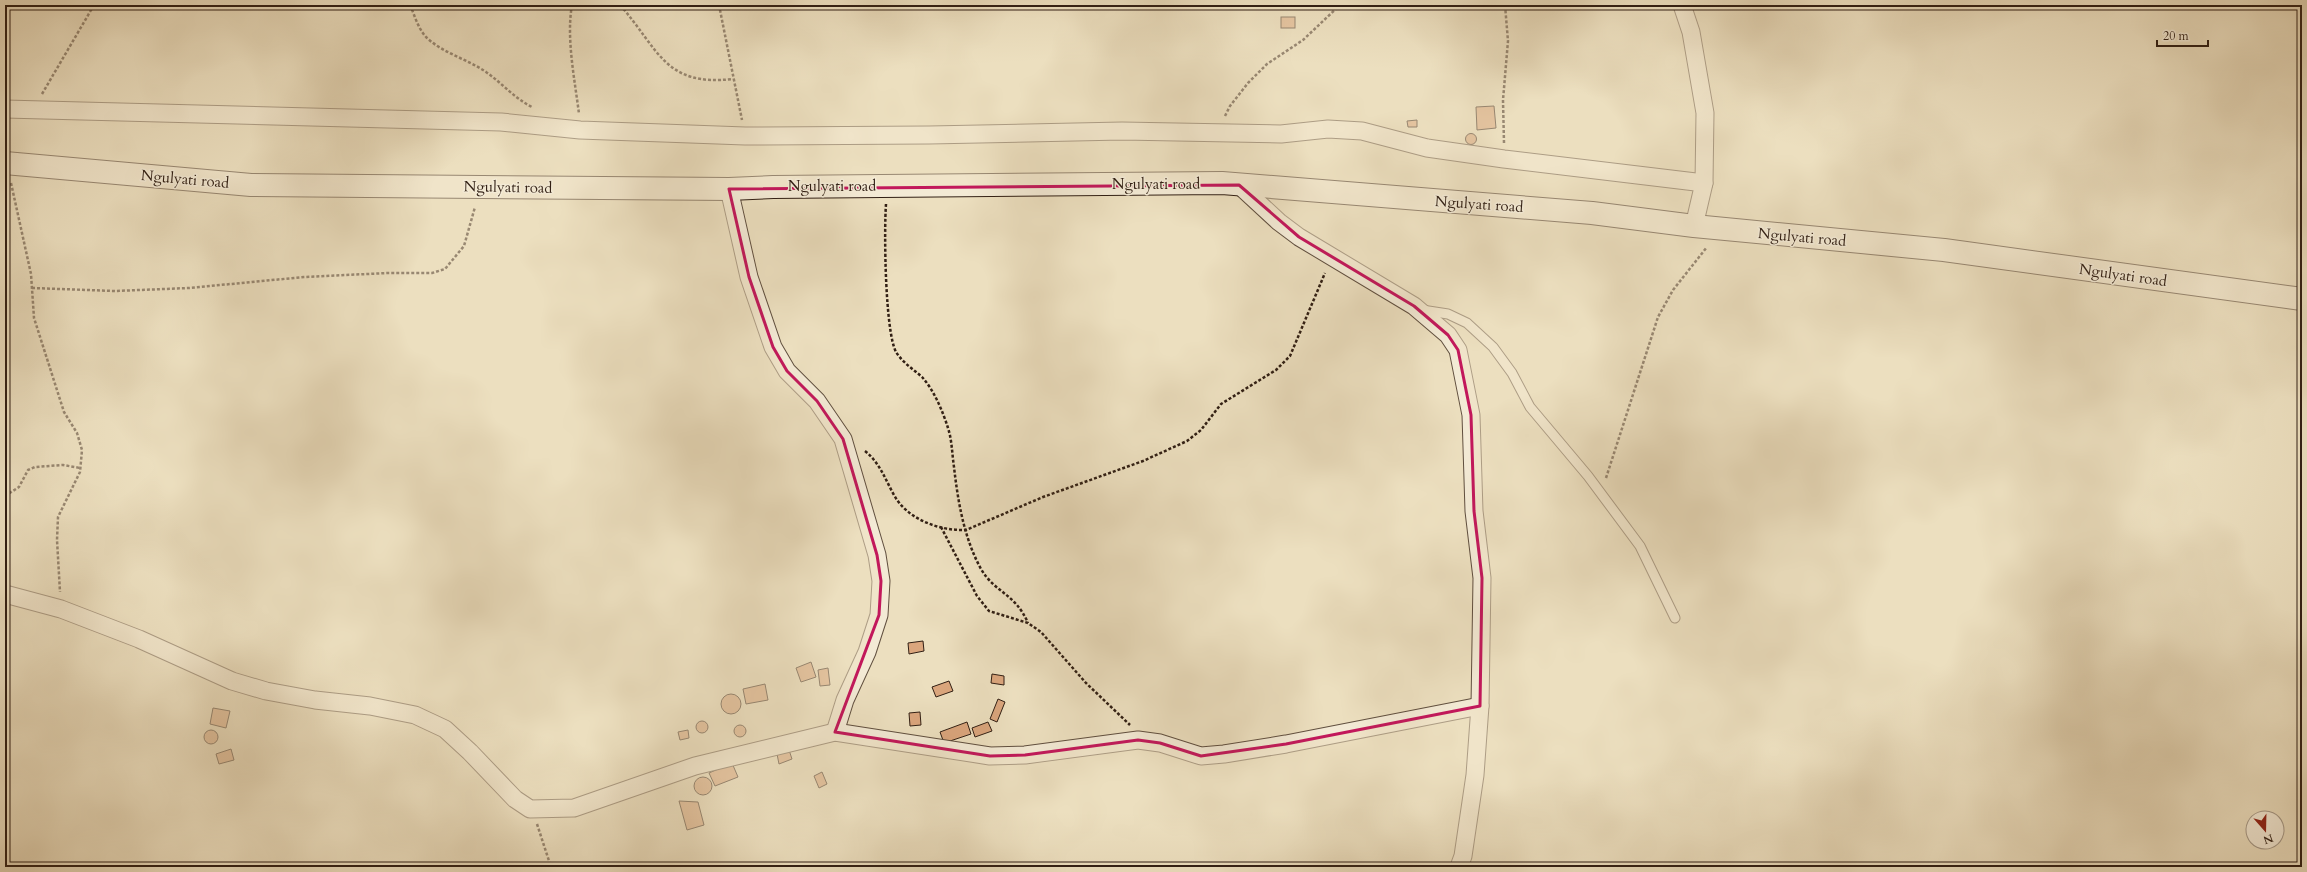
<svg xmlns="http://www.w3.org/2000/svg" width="2307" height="872" font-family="Cardo,serif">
  <rect width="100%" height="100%" fill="#ecdfbf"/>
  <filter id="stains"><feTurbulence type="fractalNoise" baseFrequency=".005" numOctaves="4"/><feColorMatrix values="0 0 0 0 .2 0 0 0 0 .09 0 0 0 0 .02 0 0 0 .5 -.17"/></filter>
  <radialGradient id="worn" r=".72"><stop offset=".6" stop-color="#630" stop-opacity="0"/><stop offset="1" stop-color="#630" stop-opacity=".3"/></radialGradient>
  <!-- building -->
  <g fill="#dba67d" stroke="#311f14">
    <rect x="1281" y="17" width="14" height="11"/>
    <path d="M1494,106L1496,128L1477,130L1476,107Z"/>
    <path d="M1417,120V127H1408L1407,121Z"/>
    <circle cx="1471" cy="139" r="5.5"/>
    <path d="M923,641L924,651L909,654L908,643Z"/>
    <path d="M811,662L816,677L801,682L796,668Z"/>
    <path d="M828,668L830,685L820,686L818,670Z"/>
    <path d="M992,674L1004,676V685L991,683Z"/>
    <path d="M949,681L953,691L936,697L932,687Z"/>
    <path d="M765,684L768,700L746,704L743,689Z"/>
    <circle cx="731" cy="704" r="10"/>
    <path d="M998,699L1005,702L997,722L990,719Z"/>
    <path d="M213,708L230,711L226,728L210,724Z"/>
    <path d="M920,712L921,725L910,726L909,713Z"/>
    <circle cx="702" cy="727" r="6"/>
    <path d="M967,722L971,734L944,743L940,732Z"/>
    <path d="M988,722L992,731L975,737L972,728Z"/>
    <circle cx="740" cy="731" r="6"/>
    <path d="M688,730L689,738L680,740L678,732Z"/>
    <circle cx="211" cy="737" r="7"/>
    <path d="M231,749L234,760L219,764L216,754Z"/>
    <path d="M789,750L792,759L779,764L777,754Z"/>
    <path d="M732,763L738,777L715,786L709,773Z"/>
    <path d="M822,772L827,784L819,788L814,776Z"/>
    <circle cx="703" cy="786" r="9"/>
    <path d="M679,801L698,802L704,825L687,830Z"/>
  </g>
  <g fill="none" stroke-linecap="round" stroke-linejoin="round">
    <!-- lane casing -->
    <g stroke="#604f3f" stroke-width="11">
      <path id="lane" d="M1422,310L1448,314L1467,323L1493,347L1512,373L1530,407L1588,476L1640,546L1675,618"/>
    </g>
    <!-- street casing -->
    <g stroke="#604f3f" stroke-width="19">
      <g id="street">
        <path d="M1682,5L1691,32L1705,113L1704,183L1694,226"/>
        <path d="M5,109L501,122L580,130L745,136L929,135L1122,131L1281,134L1328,129L1362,131L1427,148L1504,159L1704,183"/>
        <path d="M1239,185L1279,222L1299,237L1414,306L1448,335L1458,350L1471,415L1474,511L1482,578L1480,706L1475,775L1463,856L1459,867"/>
        <path d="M729,189L749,277L773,347L787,371L817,401L843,439L877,555L881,581L879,615L867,652L845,700L835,732"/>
        <path d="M5,594L61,609L139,639L232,681L266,691L315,700L370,706L415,715L445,729L470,752L515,799L530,809L574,808L695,766L835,732L990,756L1025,755L1138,740L1160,743L1201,756L1224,754L1286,744L1480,706"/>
      </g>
    </g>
    <!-- secondary casing -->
    <g stroke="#311f14" stroke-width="24">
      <path id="secondary" d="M5,163L251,185L729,189L773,187L1222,183L1592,213L1694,226L1944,250L2302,299"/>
    </g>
    <!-- path -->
    <g stroke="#311f14" stroke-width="2.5" stroke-dasharray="3 2" stroke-linecap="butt">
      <path d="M410,5C415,16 418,29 427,38C443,53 467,59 486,72C502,83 514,98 532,107"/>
      <path d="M572,5C566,38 575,81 579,114"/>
      <path d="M620,5C659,49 664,87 733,79"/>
      <path d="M719,5L742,120"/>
      <path d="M42,94L94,5"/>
      <path d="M1225,116L1230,106L1248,83L1267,64L1303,40L1340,5"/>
      <path d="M1504,143L1503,100L1508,41L1505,5"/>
      <path d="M11,183L31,274L34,318L64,412L77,433L82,450L80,472L58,517L57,540L60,592"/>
      <path d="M886,204C884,231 885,331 896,352C903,363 913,369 922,377C934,390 943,412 948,428C952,440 952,454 954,467C958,502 964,538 981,569C995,593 1015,593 1028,623"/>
      <path d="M32,288L115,291L189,288L304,277L388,273H432L445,269L464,246L475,207"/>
      <path d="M865,451C880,463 885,479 894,495C907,519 939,531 966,530L1043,497L1143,461L1187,441L1201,430L1221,404L1276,370L1290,356L1325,273"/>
      <path d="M1606,478L1658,317L1673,290L1707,247"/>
      <path d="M5,496L19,487L28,470L35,467L63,465L80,468"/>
      <path d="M941,527L977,596L989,611L1028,623L1041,632L1086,683L1130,725"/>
      <path d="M537,824L551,867"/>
    </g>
    <!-- lane -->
    <use href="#lane" stroke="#f3ead5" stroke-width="9"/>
    <!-- street -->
    <use href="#street" stroke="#f3ead5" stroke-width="17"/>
    <!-- secondary -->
    <use href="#secondary" stroke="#f3ead5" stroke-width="22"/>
  </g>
  <!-- marked area -->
  <path d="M0 0H2307V872H0ZM1239,185L1299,237L1414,306L1448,335L1458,350L1471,415L1474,511L1482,578L1480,706L1286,744L1201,756L1160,743L1138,740L1025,755L990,756L835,732L879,615L881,581L877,555L843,439L817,401L787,371L773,347L749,277L729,189Z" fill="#ecdfbf" fill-opacity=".55" fill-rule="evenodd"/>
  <path fill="none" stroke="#c2185b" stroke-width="3" stroke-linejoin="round" d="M1239,185L1299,237L1414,306L1448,335L1458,350L1471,415L1474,511L1482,578L1480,706L1286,744L1201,756L1160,743L1138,740L1025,755L990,756L835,732L879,615L881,581L877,555L843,439L817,401L787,371L773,347L749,277L729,189Z"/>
  <g text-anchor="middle" stroke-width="3" stroke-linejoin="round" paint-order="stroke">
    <!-- street labels -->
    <g font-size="15" fill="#311f14" stroke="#f3ead5">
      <text transform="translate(185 179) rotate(5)" y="5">Ngulyati road</text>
      <text x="1156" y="189">Ngulyati road</text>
      <text x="832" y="191">Ngulyati road</text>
      <text transform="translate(508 187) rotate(1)" y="5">Ngulyati road</text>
      <text transform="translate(1479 204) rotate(4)" y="5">Ngulyati road</text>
      <text transform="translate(1802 237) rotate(5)" y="5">Ngulyati road</text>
      <text transform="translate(2123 275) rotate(8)" y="5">Ngulyati road</text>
    </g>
  </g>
  <!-- margin -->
  <rect width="2307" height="872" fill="none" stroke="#ecdfbf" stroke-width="20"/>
  <rect x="6" y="6" width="2295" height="860" fill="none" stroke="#311f14" stroke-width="2"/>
  <rect x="10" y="10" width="2287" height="852" fill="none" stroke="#311f14"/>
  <!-- north arrow -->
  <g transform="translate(2265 830) rotate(160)"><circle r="19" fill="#f3ead5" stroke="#a59988"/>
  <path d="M0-3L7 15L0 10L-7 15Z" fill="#8f2418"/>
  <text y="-6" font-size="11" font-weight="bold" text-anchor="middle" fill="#311f14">N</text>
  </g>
  <!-- scale -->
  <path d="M2157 40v6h51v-6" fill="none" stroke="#311f14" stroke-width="2"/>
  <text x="2163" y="40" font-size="12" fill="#311f14" stroke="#f3ead5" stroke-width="3" paint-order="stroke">20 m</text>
  <rect width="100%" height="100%" filter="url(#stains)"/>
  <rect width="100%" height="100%" fill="url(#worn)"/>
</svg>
